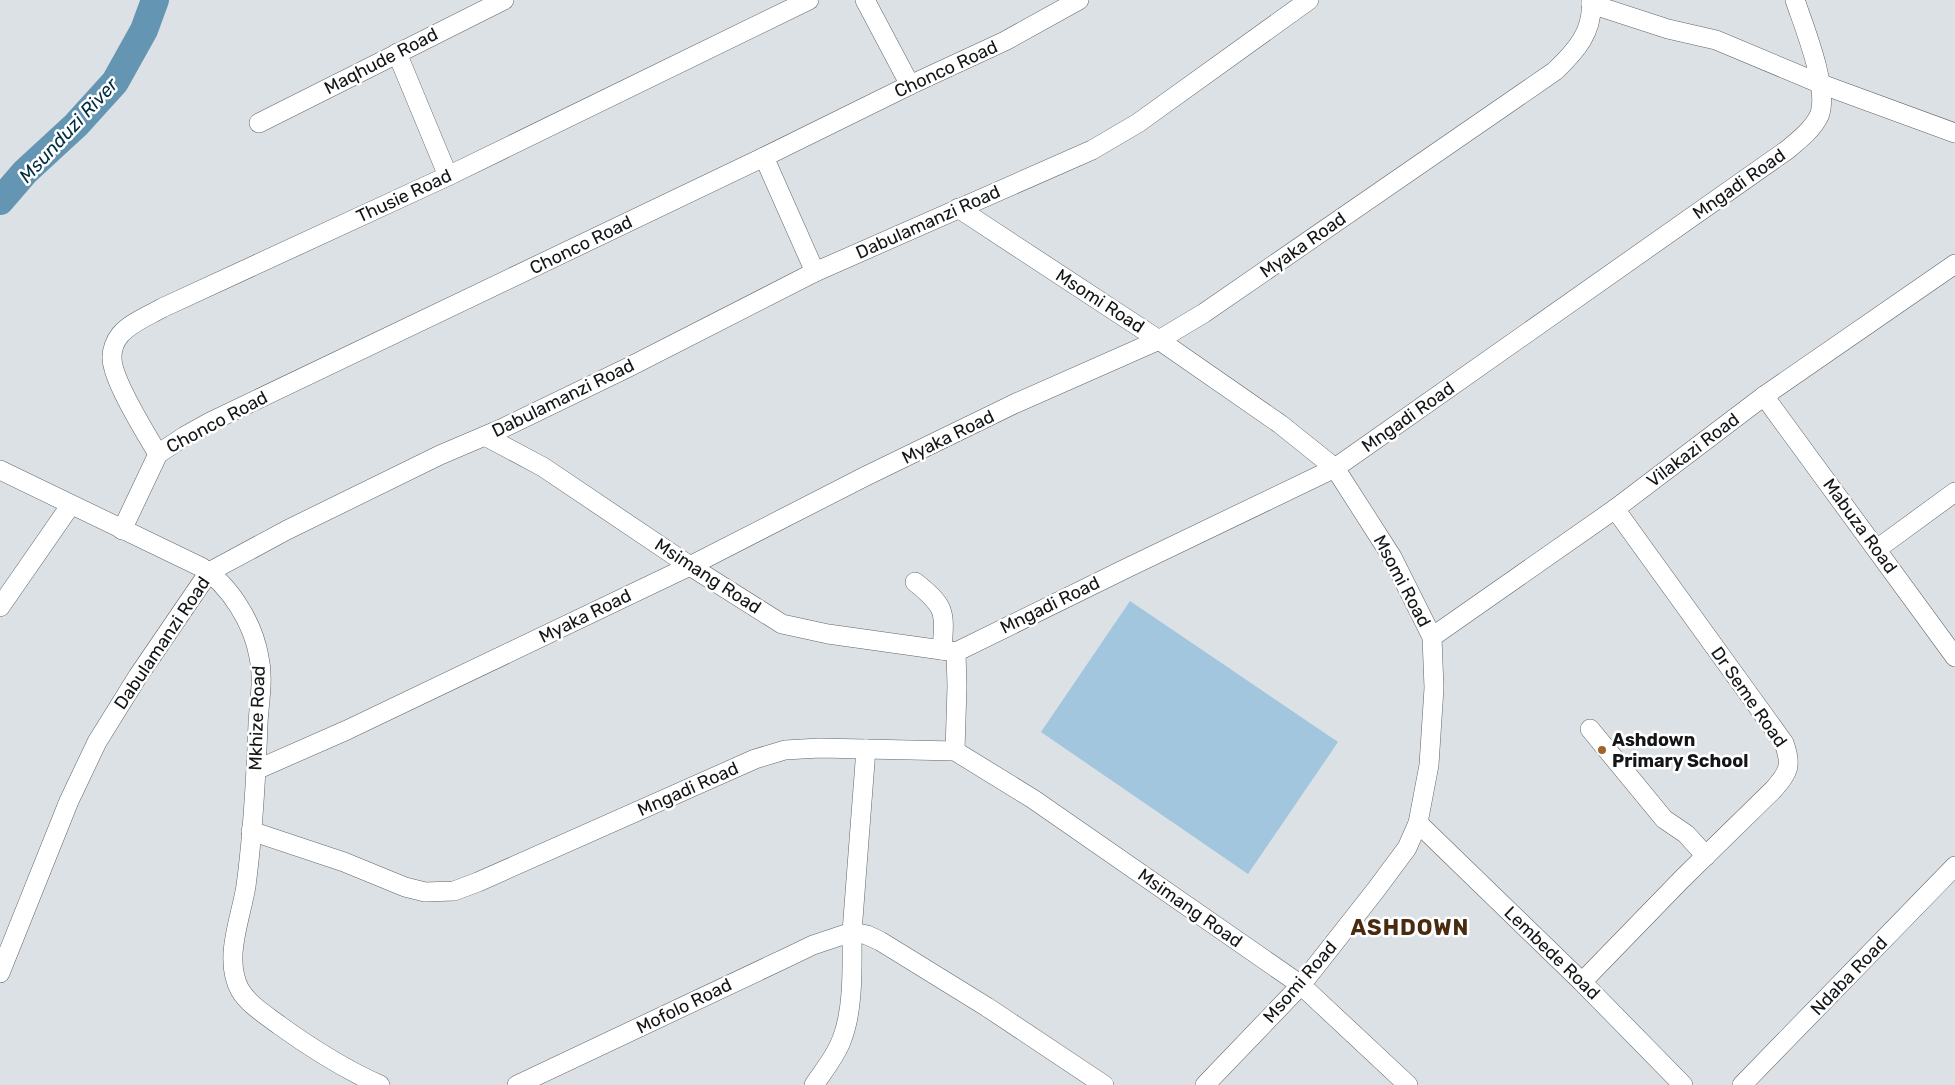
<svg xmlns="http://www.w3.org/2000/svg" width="1955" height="1085" font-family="Rubik,sans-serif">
  <rect width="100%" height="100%" fill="#dbe1e5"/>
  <!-- green -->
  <path fill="#a1c6dd" d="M1130,601L1338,742L1248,874L1041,732Z"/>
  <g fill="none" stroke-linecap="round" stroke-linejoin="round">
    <!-- river -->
    <path stroke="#6495b2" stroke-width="28" d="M0,201L25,172L76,125L115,82L144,30L155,0"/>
    <!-- minor casing -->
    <g stroke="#606569" stroke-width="20">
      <g id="minor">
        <path d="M865,0L910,85"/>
        <path d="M1591,4L1668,29L1716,40L1821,84L1955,133"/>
        <path d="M397,53L448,176"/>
        <path d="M259,123L504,0"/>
        <path d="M764,157L815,272"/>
        <path d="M958,208L1159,340L1280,424L1335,468L1392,557L1432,637L1434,688L1429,765L1418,823L1407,848L1375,891L1301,985L1205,1085"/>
        <path d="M1764,396L1955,657"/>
        <path d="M485,436L543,467L690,566L782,624L828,634L956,652"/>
        <path d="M158,454C146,434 111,378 112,357C112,350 115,341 120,335C130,323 148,316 162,308L448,176L809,0"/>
        <path d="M0,470L201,567C230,585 253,623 259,657C264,679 259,702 258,724C256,778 253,833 246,886C241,918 223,959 240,990C249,1005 266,1015 279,1025C311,1048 344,1069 380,1085"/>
        <path d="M122,530L158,454L185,436L210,422L764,157L910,85L1005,41L1079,0"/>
        <path d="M1877,549L1955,492"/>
        <path d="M915,582C946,607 945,611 942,650"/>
        <path d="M0,607L70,506"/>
        <path d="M1432,637L1615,509L1764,396L1955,264"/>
        <path d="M956,652L1127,568L1335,468L1787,150C1799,140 1812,130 1819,116C1830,90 1804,27 1795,0"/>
        <path d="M1590,729L1664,819L1686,834L1706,856"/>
        <path d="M955,751L957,686L956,652"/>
        <path d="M256,770L347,730L690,566L866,476L1014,404L1159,340L1204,313L1555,71C1576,51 1594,31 1591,0"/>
        <path d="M1418,823L1582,982L1683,1085"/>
        <path d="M251,831L344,862L405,887L425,892L454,891L478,882L755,759L785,750L820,748L955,751L1033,799L1301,985L1408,1085"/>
        <path d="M852,932L867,935L880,941L987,1007L1104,1085"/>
        <path d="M0,973L69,801L97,742L138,676L209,572L287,530L440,455L501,429L629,367L815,272L1092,150L1138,123L1309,0"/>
        <path d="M1582,982L1682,879L1774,789C1789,772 1792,765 1784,743L1615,509"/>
        <path d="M517,1085L786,958L813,945L852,932"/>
        <path d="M814,1085C824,1070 836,1056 842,1039C854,1008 852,964 852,932L866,749"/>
        <path d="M1742,1085L1955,866"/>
      </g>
    </g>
    <!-- minor -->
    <use href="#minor" stroke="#fff" stroke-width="19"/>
  </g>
  <!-- markers -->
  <circle fill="#a16428" stroke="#fff" stroke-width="2" cx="1602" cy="750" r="5"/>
  <g text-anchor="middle" stroke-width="5" stroke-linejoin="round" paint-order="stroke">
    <!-- street labels -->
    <g font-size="18" fill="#131516" stroke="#fff">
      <text transform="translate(381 61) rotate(-27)" y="6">Maqhude Road</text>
      <text transform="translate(946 69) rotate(-25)" y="6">Chonco Road</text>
      <text transform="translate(1739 184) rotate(-35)" y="6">Mngadi Road</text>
      <text transform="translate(404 196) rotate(-25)" y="6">Thusie Road</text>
      <text transform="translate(928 222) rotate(-24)" y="6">Dabulamanzi Road</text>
      <text transform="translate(581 245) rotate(-26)" y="6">Chonco Road</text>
      <text transform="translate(1303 245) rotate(-35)" y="6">Myaka Road</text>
      <text transform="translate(1100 301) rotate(33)" y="6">Msomi Road</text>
      <text transform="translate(563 398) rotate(-26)" y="6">Dabulamanzi Road</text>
      <text transform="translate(1408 417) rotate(-35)" y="6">Mngadi Road</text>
      <text transform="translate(217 422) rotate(-28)" y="6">Chonco Road</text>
      <text transform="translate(948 437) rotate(-26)" y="6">Myaka Road</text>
      <text transform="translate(1693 450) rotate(-37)" y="6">Vilakazi Road</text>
      <text transform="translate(1860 526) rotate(54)" y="6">Mabuza Road</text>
      <text transform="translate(708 576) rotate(33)" y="6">Msimang Road</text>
      <text transform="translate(1402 581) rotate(62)" y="6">Msomi Road</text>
      <text transform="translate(1050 605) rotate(-26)" y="6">Mngadi Road</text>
      <text transform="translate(585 616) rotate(-26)" y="6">Myaka Road</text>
      <text transform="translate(162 643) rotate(-56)" y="6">Dabulamanzi Road</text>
      <text transform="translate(1749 697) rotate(55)" y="6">Dr Seme Road</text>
      <text transform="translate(257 718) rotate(-88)" y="6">Mkhize Road</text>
      <text transform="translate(688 789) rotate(-24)" y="6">Mngadi Road</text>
      <text transform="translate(1190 908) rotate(35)" y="6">Msimang Road</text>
      <text transform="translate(1552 953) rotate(44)" y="6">Lembede Road</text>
      <text transform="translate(1849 976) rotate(-46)" y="6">Ndaba Road</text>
      <text transform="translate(1300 982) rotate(-49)" y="6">Msomi Road</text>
      <text transform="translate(684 1006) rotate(-26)" y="6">Mofolo Road</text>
    </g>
    <!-- poi labels -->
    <g font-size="18" font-weight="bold" fill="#131516" stroke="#fff" text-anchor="start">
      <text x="1612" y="746">Ashdown<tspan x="1612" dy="21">Primary School</tspan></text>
    </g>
    <!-- water labels -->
    <g font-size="19" font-style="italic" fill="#012d42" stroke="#fff">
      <text transform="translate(68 130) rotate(-47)" y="7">Msunduzi River</text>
    </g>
    <!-- district labels -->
    <g font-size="22" font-weight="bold" letter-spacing="1" fill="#492b0f" stroke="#fff">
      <text x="1410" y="935">ASHDOWN</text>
    </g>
  </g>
</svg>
